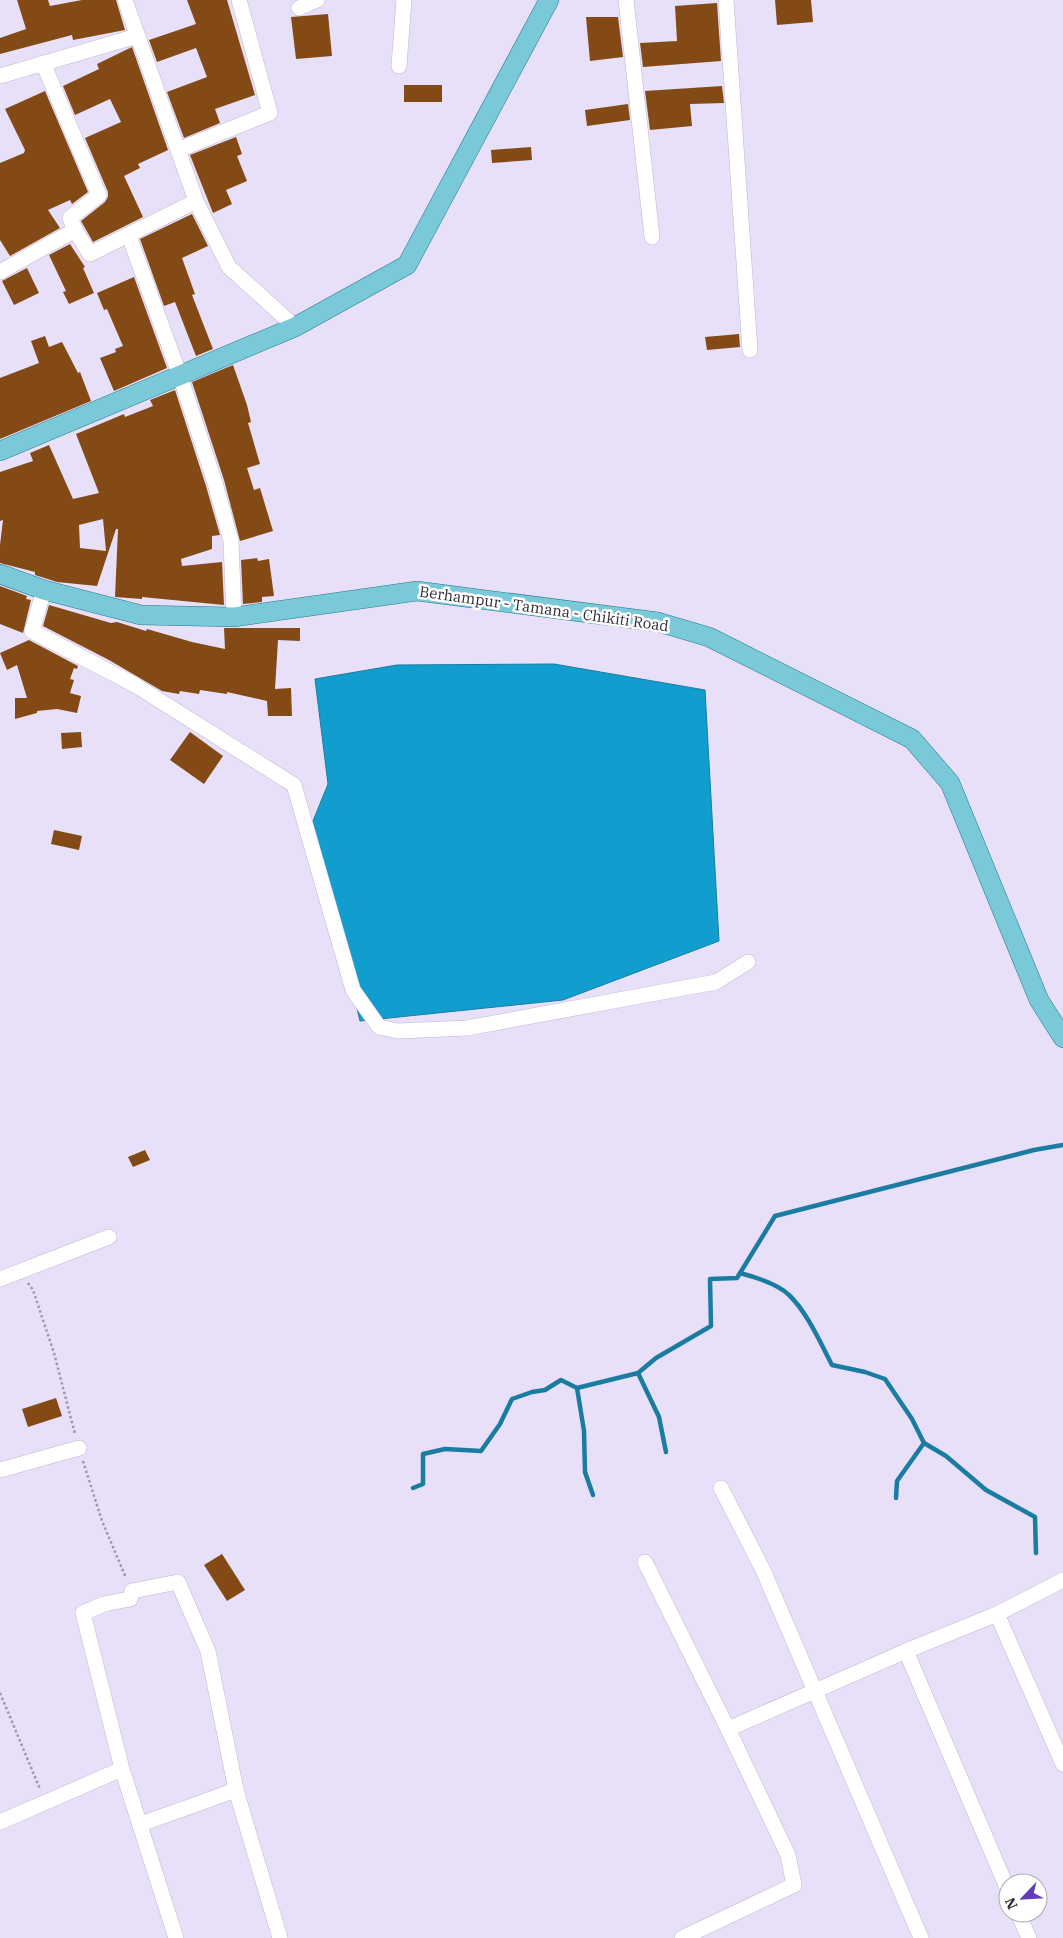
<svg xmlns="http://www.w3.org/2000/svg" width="1063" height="1938" font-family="'IBM Plex Serif',serif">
  <rect width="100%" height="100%" fill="#e8dff8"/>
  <!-- water -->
  <path fill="#119ece" stroke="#1a7ca0" d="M554,664L705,690L719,941L563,1000L360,1021L313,821L328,784L315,679L397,665Z"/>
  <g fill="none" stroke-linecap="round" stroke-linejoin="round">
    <!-- stream -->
    <g stroke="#1a7ca0" stroke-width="4.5">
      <path d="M740,1273C755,1277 778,1284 789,1295C807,1312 821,1344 832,1365L865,1372L885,1379L912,1419L924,1443L897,1481L896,1498"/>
      <path d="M638,1373L659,1417L666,1452"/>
      <path d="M577,1388L584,1431L585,1472L593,1495"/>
      <path d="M924,1443L946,1456L986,1490L1035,1517L1036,1553"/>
      <path d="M413,1488L423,1484V1454L445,1449L481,1451L500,1424L512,1399L532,1392L545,1390L561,1380L577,1388L638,1373L656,1358L711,1326L710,1279L737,1278L775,1216L1034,1150L1063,1145"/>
    </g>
  </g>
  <!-- building -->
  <g fill="#844a15" fill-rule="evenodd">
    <path d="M17,0H48L50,6L82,0H116L125,30L73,40L72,35L0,54V38L26,29Z"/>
    <path d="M187,0H227L255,95L215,109L220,123L184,138L167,92L207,77L196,48L157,62L149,40L196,24Z"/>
    <path d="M775,0H811L813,22L777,25Z"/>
    <path d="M717,3L721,61L643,67L640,43L677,41L675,6Z"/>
    <path d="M328,14L332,56L296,59L291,17Z"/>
    <path d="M586,17H618L623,57L590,61Z"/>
    <path d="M132,47L168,150L138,164L140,168L124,176L143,217L93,242L81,221L105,202L108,197V192L85,138L121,122L110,99L75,115L63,86L99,69L97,64Z"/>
    <rect x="404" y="85" width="38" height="17"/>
    <path d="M722,86L724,103L690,104L692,126L650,130L645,91Z"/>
    <path d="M45,91L88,192L72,204L70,200L48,210L60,228L10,256L0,240V163L24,153L25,150L5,109Z"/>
    <path d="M628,104L630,120L587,126L585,110Z"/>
    <path d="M236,137L242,154L237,156L247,181L226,190L232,204L213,213L190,155Z"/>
    <path d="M531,147L532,160L492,163L491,150Z"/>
    <path d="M192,214L208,246L182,258L195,294L192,295L213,349L196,356L175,302L164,306L140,239Z"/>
    <path d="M70,244L85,267L83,268L94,293L69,304L63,292L66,291L49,255Z"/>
    <path d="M27,268L39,293L14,305L2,281Z"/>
    <path d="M134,277L167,368L114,391L100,358L116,352L115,349L123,346L107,309L104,310L97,293Z"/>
    <path d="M739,334L740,347L707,350L705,337Z"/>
    <path d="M45,336L49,347L62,342L78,373L80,372L91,401L0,439V378L39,363L31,341Z"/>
    <path d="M233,365L247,405L251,422L248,423L260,464L247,468L254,490L260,488L273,531L240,541L224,480L192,382Z"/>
    <path d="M175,390L206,486L220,535L212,536V549L181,559L182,566L222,562L224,605L142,597V599L115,597L118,529H116L97,586L57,582L35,575V572L0,563V545L3,520L0,521V472L33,461L30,453L49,445L73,499L99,493L76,434L124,414L125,417L153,406L150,400ZM103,519L106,551L80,548L79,525Z"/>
    <path d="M257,558L258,561L269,559L274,596L262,597V602L243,604L241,560Z"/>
    <path d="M0,586L27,596L26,599L31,600L23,633L0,624Z"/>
    <path d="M49,605L111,623L117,622L146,631L147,629L192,642L225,649L224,628H300V641L278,640L275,689L291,688L292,716H268L267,701L227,692V694L200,690L199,694L180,691L179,694L162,691L109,660L43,626Z"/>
    <path d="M29,640L78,666L77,669L74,668L70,679L74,680L70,693L81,696L77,713L57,709L37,711V713L15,719V698H27L17,665L7,670L0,653Z"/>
    <path d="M81,732L82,747L62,749L61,733Z"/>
    <path d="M190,732L223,756L204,784L170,760Z"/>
    <path d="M54,830L82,836L79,850L51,844Z"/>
    <path d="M145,1150L150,1160L133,1167L128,1157Z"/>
    <path d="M56,1398L62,1416L28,1427L22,1409Z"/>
    <path d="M222,1554L245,1590L227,1601L204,1565Z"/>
  </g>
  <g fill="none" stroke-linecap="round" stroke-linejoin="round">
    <!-- minor casing -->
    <g stroke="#c0b7cf" stroke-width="16">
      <g id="minor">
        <path d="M125,0L196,201"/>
        <path d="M626,0L652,237"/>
        <path d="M726,0L750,350"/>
        <path d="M299,8L317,0"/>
        <path d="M43,63L99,195L70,218L75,230"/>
        <path d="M399,66L404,0"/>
        <path d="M0,76L137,36"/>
        <path d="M178,150L270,113L239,0"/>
        <path d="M129,236L180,376L215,483L231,541L234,617"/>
        <path d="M0,272L75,230L90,254L196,201L229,267L295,327"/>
        <path d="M44,590L32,631L135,685L294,785L353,990L379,1027L398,1031L467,1028L716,982L748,962"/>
        <path d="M0,1279L109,1237"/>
        <path d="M0,1470L79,1448"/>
        <path d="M721,1488L763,1570L921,1938"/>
        <path d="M645,1562L728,1729L906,1651L997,1614L1063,1580"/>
        <path d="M997,1614L1063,1764"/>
        <path d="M906,1651L1008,1890"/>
        <path d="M0,1822L122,1769"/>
        <path d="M141,1824L236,1790"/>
        <path d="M1018,1913L1029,1938"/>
        <path d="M176,1938L122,1769L83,1613L104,1604L130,1599L132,1591L178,1582L208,1651L236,1790L280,1938"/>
        <path d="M682,1938L794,1885L788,1855L728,1729"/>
      </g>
    </g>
    <!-- major casing -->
    <g stroke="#257b8f" stroke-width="20">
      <g id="major">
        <path d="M0,451L295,327L407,265L549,0"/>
        <path d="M0,574L44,590L141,615L234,617L417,591L658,622L709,637L912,739L950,783L1039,1000L1063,1038"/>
      </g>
    </g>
    <!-- path -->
    <g stroke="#9e98aa" stroke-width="2.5" stroke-dasharray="2.5 2.5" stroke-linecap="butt">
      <path d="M28,1283L33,1290L54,1353L75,1434"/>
      <path d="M83,1461L102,1521L126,1578"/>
      <path d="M0,1693L40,1789"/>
    </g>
    <!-- minor -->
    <use href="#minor" stroke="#fff" stroke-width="15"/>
    <!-- major -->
    <use href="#major" stroke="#79c9d9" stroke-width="19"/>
  </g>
  <g text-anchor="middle" stroke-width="5" stroke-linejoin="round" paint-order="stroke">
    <!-- street labels -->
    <g font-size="15" fill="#2f2c35" stroke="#fff">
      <text transform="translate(544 609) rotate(8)" y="5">Berhampur - Tamana - Chikiti Road</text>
    </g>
  </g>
  <!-- north arrow -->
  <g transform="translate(1023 1898) rotate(245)"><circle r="24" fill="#ffffff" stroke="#acabae"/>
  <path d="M0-4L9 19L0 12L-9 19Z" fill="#623db5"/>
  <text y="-8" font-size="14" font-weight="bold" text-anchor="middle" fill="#2f2c35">N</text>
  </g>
</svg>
